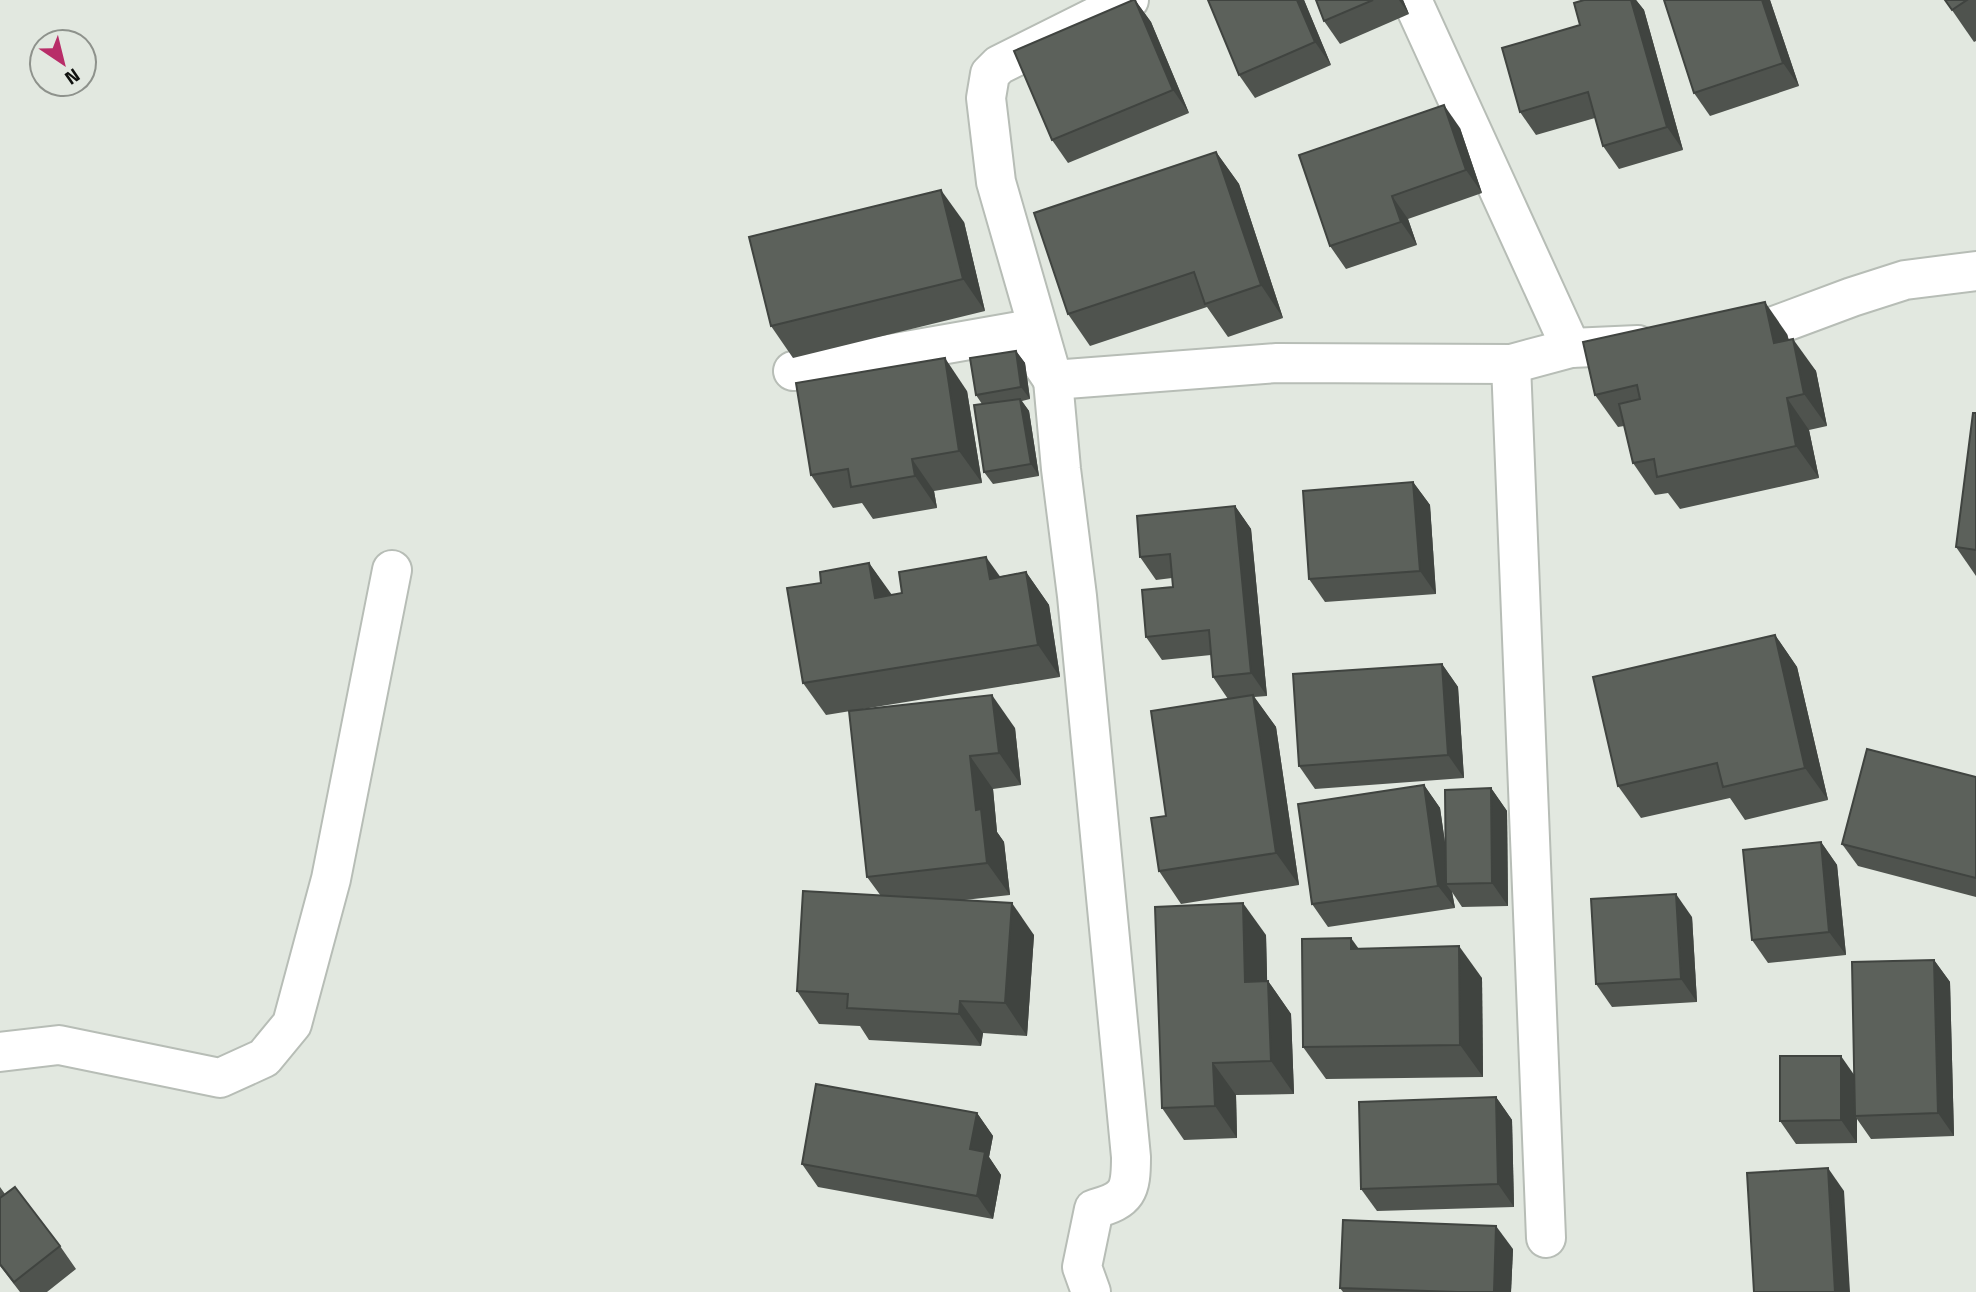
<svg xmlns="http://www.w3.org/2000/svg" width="1976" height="1292" font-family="'Titillium Web',sans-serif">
  <rect width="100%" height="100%" fill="#e2e8e0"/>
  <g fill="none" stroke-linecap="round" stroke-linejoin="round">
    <!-- street casing -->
    <g stroke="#b7bdb6" stroke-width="42">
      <g id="street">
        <path d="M1412,0L1571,348"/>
        <path d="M1729,337L1766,329L1852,297L1905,280L1976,271"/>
        <path d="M1511,364L1546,1238"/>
        <path d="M793,371L1020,331L1053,380L1277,363L1511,364L1571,348L1638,345"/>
        <path d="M0,1052L59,1045L220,1078L264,1058L292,1024L331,879L392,570"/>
        <path d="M1091,1292L1082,1267L1094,1209C1128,1200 1131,1191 1131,1157L1077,596L1061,469L1053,380L996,182L986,98L990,74L999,65L1129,0"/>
      </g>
    </g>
    <!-- street -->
    <use href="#street" stroke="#fff" stroke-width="38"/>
  </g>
  <!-- wall -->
  <g fill="#4f534e">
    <path d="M1135,0L1151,22L1189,113L1068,163L1052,140Z"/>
    <path d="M1208,0H1304L1331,65L1255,98L1239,75Z"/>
    <path d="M1316,0H1403L1409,14L1340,44L1324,21Z"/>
    <path d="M1584,0H1636L1644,10L1683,150L1619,169L1603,146L1595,118L1536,135L1520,112L1580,25Z"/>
    <path d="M1664,0H1770L1799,86L1710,116L1694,93Z"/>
    <path d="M1945,0H1976V41L1974,42Z"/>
    <path d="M1460,128L1482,193L1408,219L1417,245L1346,269L1330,246Z"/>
    <path d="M1216,152L1239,184L1283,318L1228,337L1207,307L1090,346L1068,314Z"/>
    <path d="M964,222L985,311L793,358L771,326Z"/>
    <path d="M1787,334L1789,340L1816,371L1827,426L1809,430L1819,478L1680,509L1668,493L1655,495L1633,463L1624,426L1618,427L1595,395Z"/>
    <path d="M1016,351L1025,363L1030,399L1022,401L1029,411L1039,476L993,484L984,472L982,404L976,395Z"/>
    <path d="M967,391L982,483L934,491L937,508L873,519L862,503L833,508L811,475Z"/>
    <path d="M1976,413V576L1956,547Z"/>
    <path d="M1413,482L1430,505L1436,594L1325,602L1309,579Z"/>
    <path d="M1235,506L1251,529L1267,696L1254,697L1276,727L1299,885L1181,904L1159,871L1166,816L1228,699L1213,677L1211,655L1162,660L1146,637L1173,587L1172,578L1156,580L1140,557Z"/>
    <path d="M869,563L891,595L1026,572L1049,605L1060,677L826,715L803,683L821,583Z"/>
    <path d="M1775,635L1797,667L1828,800L1745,820L1730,798L1641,818L1618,786Z"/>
    <path d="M1442,664L1458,687L1464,778L1315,789L1299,766Z"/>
    <path d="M849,711L1015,728L1021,785L993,789L997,832L1004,842L1010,895L964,900L1034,935L1027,1036L983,1033L981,1046L869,1040L860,1026L819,1024L797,991L881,896L867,877Z"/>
    <path d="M1976,777V897L1858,866L1842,844Z"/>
    <path d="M1424,785L1440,808L1446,850L1491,788L1507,811L1508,906L1462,907L1452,892L1455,908L1328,927L1312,904Z"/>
    <path d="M1821,842L1837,865L1846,955L1768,963L1752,940Z"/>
    <path d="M1692,917L1697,1002L1612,1007L1596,984Z"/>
    <path d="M1266,935L1267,981H1268L1291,1014L1294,1094L1236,1095L1237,1138L1184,1140L1162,1108Z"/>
    <path d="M1359,949L1482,978L1483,1077L1326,1079L1303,1047Z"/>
    <path d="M1934,960L1950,982L1954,1136L1871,1139L1857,1119V1143L1796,1144L1780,1121L1854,1074Z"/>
    <path d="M1496,1097L1512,1120L1514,1207L1377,1211L1361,1189Z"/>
    <path d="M977,1113L993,1136L989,1157L1001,1175L993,1219L818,1187L802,1164Z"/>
    <path d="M0,1187L5,1194L60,1246L76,1269L47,1292H20L0,1266Z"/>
    <path d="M1513,1249L1511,1292H1343L1340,1288Z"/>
  </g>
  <!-- shaded-wall -->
  <g fill="#404440">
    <path d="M1135,0L1151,22L1189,113L1173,90Z"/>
    <path d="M1297,0H1304L1331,65L1315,42Z"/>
    <path d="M1399,0H1403L1409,14Z"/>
    <path d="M1631,0H1636L1644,10L1683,150L1667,127Z"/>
    <path d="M1762,0H1770L1799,86L1783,63Z"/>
    <path d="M1444,105L1460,128L1482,193L1466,170Z"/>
    <path d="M1216,152L1239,184L1283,318L1261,285Z"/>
    <path d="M941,190L964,222L985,311L963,279Z"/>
    <path d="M1392,196L1408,219L1417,245L1401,222Z"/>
    <path d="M1765,302L1787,334L1797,375L1774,343Z"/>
    <path d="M1793,339L1816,371L1827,426L1804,394Z"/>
    <path d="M1016,351L1025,363L1030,399L1021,387Z"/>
    <path d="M945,358L967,391L982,483L959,451Z"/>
    <path d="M1787,398L1809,430L1819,478L1796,446Z"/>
    <path d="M1020,399L1029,411L1039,476L1031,464Z"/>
    <path d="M912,459L934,491L937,508L915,476Z"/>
    <path d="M1413,482L1430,505L1436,594L1420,571Z"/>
    <path d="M1235,506L1251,529L1267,696L1251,673Z"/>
    <path d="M986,557L1009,589L990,579Z"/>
    <path d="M869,563L892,595L875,598Z"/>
    <path d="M1026,572L1049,605L1060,677L1038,645Z"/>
    <path d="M1775,635L1797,667L1828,800L1805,768Z"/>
    <path d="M1442,664L1458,687L1464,778L1448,755Z"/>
    <path d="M992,695L1015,728L1021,785L999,753Z"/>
    <path d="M1253,695L1276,727L1299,885L1276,853Z"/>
    <path d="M970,756L993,789L997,832L1004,842L1010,895L987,863L976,810Z"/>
    <path d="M1424,785L1440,808L1451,884H1446L1452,892L1455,908L1438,886Z"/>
    <path d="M1491,788L1507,811L1508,906L1492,883Z"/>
    <path d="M1821,842L1837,865L1846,955L1829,932Z"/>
    <path d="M1676,894L1692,917L1697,1002L1681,979Z"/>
    <path d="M1012,903L1034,935L1027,1036L1005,1003Z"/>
    <path d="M1243,903L1266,935L1268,1015L1245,982Z"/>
    <path d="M1351,938L1374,970L1351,949Z"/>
    <path d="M1459,946L1482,978L1483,1077L1460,1045Z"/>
    <path d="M1934,960L1950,982L1954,1136L1938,1113Z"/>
    <path d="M1268,981L1291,1014L1294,1094L1271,1061Z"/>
    <path d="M960,1001L983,1033L981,1046L959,1014Z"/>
    <path d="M1841,1056L1857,1079L1855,1116L1857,1119V1143L1841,1120Z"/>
    <path d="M1213,1063L1236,1095L1237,1138L1215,1106Z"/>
    <path d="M1496,1097L1512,1120L1514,1207L1498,1184Z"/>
    <path d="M977,1113L993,1136L989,1157L1001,1175L993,1219L977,1196L970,1149Z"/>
    <path d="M1828,1168L1844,1191L1850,1292H1835Z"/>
    <path d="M1496,1226L1513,1249L1511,1292H1494Z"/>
  </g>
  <!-- building -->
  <g fill="#5c615b" stroke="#404440" stroke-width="2">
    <path d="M1133,0H1135L1173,90L1052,140L1014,51Z"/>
    <path d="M1208,0H1297L1315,42L1239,75Z"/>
    <path d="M1316,0H1373L1324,21Z"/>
    <path d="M1584,0H1631L1667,127L1603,146L1588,92L1520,112L1502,48L1580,25L1574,3Z"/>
    <path d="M1664,0H1762L1783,63L1694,93Z"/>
    <path d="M1945,0H1967L1952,10Z"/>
    <path d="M1444,105L1466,170L1392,196L1401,222L1330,246L1299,155Z"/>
    <path d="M1216,152L1261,285L1205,304L1194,272L1068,314L1034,213Z"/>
    <path d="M941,190L963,279L771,326L749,237Z"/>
    <path d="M1765,302L1774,343L1793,339L1804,394L1787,398L1796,446L1657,477L1654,459L1633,463L1619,404L1640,399L1637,385L1595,395L1583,342Z"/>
    <path d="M1016,351L1021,387L976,395L970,358Z"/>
    <path d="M945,358L959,451L912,459L915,476L851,487L848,469L811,475L796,383Z"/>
    <path d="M1020,399L1031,464L984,472L974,405Z"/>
    <path d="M1973,413H1976V550L1956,547Z"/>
    <path d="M1413,482L1420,571L1309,579L1303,491Z"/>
    <path d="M1235,506L1251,673L1213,677L1209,630L1146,637L1142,590L1173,587L1170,554L1140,557L1137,516Z"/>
    <path d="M986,557L990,579L1026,572L1038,645L803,683L787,588L821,583L820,572L869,563L875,598L902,593L899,572Z"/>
    <path d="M1775,635L1805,768L1723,787L1717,763L1618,786L1593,677Z"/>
    <path d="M1442,664L1448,755L1299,766L1293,674Z"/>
    <path d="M992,695L999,753L970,756L976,810L981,809L987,863L867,877L849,711Z"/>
    <path d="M1253,695L1276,853L1159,871L1151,818L1166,816L1151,711Z"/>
    <path d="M1867,749L1976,777V878L1842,844Z"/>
    <path d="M1424,785L1438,886L1312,904L1298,804Z"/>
    <path d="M1491,788L1492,883L1446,884L1445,790Z"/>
    <path d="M1821,842L1829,932L1752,940L1743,850Z"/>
    <path d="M803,891L1012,903L1005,1003L960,1001L959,1014L847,1008L848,994L797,991Z"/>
    <path d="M1676,894L1681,979L1596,984L1591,899Z"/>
    <path d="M1243,903L1245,982L1268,981L1271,1061L1213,1063L1215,1106L1162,1108L1155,907Z"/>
    <path d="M1351,938V949L1459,946L1460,1045L1303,1047L1302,939Z"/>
    <path d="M1934,960L1938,1113L1855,1116L1852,962Z"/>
    <path d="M1780,1056H1841V1120L1780,1121Z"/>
    <path d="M816,1084L977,1113L970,1149L985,1152L977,1196L802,1164Z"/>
    <path d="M1496,1097L1498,1184L1361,1189L1359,1102Z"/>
    <path d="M1828,1168L1835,1292H1754L1747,1173Z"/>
    <path d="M15,1187L60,1246L14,1282L0,1264V1198Z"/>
    <path d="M1343,1220L1496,1226L1494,1292H1457L1340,1288Z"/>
  </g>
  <!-- north arrow -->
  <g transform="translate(63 63) rotate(145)"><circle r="33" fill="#e2e8e0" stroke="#8e928c" stroke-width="2"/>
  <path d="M0-5L12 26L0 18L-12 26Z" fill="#b82d68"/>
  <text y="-10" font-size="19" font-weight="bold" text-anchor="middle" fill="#10120f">N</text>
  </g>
</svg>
